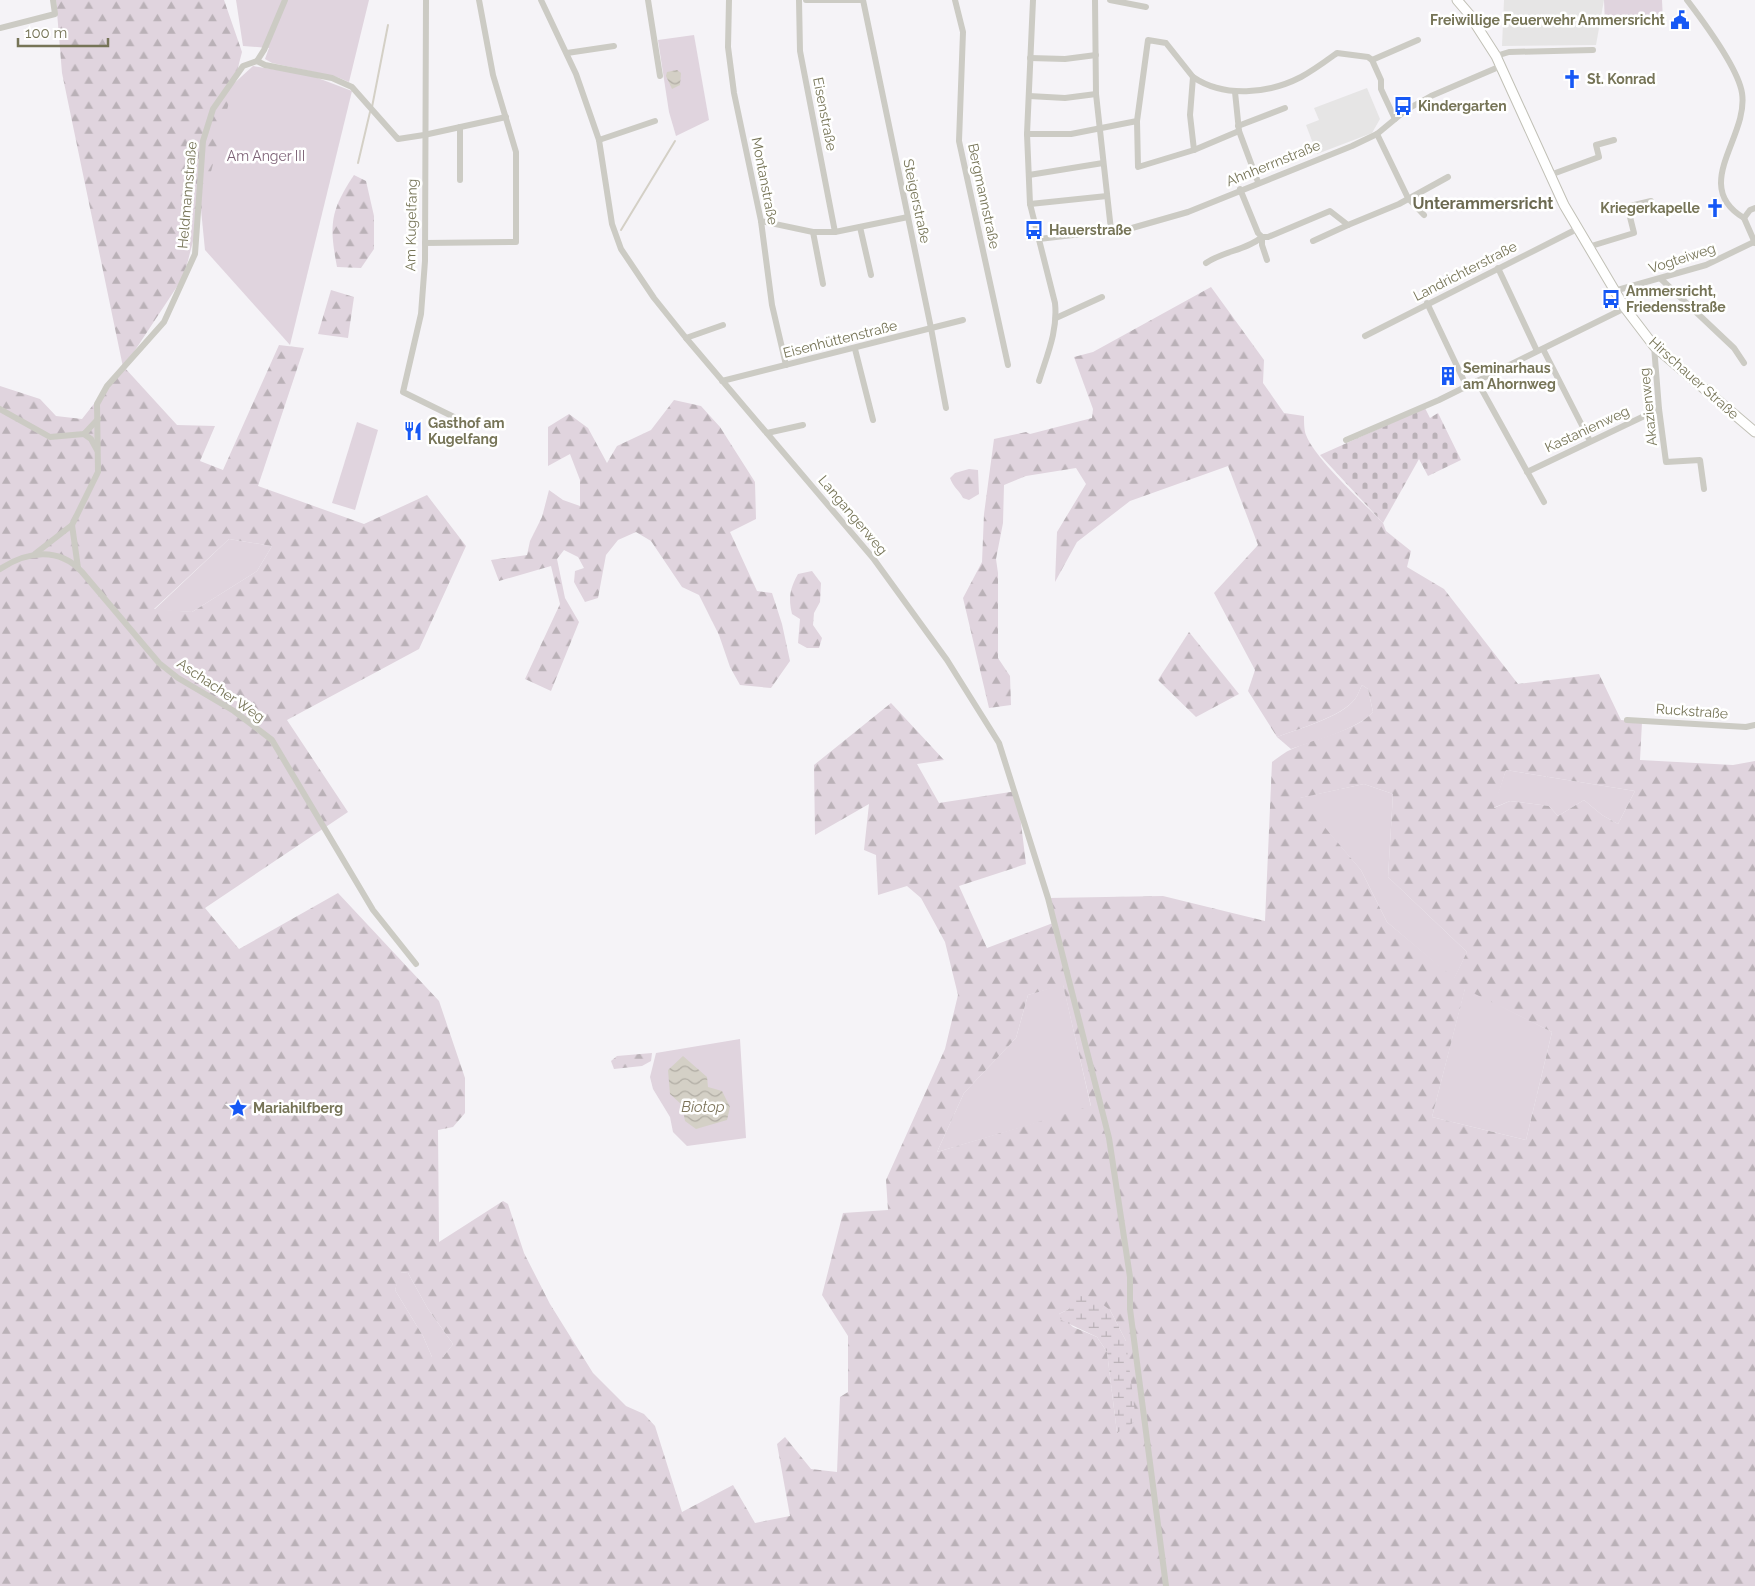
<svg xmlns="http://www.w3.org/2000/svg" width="1755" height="1586" font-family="Raleway,sans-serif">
  <defs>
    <pattern id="forest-firs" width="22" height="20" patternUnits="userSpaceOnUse" patternTransform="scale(1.25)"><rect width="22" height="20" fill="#e0d4de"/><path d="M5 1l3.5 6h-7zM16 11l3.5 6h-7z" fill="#bab1b7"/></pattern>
    <pattern id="wetland-marsh" width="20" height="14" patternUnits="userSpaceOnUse" patternTransform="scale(1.25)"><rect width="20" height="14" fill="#e0d4de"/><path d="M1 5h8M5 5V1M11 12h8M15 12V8" fill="none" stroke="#bab1b7"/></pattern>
    <pattern id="cemetery-stones" width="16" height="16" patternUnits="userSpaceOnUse" patternTransform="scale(1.25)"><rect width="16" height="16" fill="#e0d4de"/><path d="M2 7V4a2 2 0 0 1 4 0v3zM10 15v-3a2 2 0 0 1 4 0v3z" fill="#bab1b7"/></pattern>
    <pattern id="water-waves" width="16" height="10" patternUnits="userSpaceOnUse" patternTransform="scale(1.25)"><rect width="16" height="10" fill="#d4d0c6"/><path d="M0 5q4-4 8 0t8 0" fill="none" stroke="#b1ada4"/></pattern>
  </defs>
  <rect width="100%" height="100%" fill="#f5f3f7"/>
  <!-- built -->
  <g fill="#e6e5e5">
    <path d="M1504,0H1604L1596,45L1502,46Z"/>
    <path d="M1367,88L1380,119L1372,133L1317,154L1306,125L1319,120L1314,108Z"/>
  </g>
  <!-- green -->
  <g fill="#e0d4de">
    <path d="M236,0H369L349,82L337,77L272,63L265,59L269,48L243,46Z"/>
    <path d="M1604,0H1662L1663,22L1605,24Z"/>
    <path d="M694,35L709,120L676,136L669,112L658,40Z"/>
    <path d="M253,66L310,75L352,91L290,345L205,250L194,139L230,87Z"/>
    <path d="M357,422L378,430L355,510L332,503Z"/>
    <path d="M229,539L272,546L257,571L192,612L154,610Z"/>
    <path d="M1362,685L1368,689L1373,712C1360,728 1312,742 1291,749L1277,737C1298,729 1342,717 1355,699C1358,695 1360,689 1362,685Z"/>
    <path d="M1506,770L1635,791L1618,824L1602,815L1584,800L1558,816L1549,806L1510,801L1493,808Z"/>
    <path d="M1364,784L1393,794L1388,877L1467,952L1454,979L1387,922L1361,870L1299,798Z"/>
    <path d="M1063,984L1091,1107L937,1152L964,1093L1016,1038L1028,995Z"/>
    <path d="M1465,988L1552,1032L1526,1140L1432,1117Z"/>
    <path d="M740,1039L746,1138L687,1146L673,1132L670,1117L653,1089L650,1077L656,1053Z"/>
    <path d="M400,1272L408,1273L428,1309L453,1344L443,1357H432L423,1336L395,1290Z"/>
  </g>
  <!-- forest -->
  <g fill="url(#forest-firs)" fill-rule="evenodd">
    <path d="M56,0H224L242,52L184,276L124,367L177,425L215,426L200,461L223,470L279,345L304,348L258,486L364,524L427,495L466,546L419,649L287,720L348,812L205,908L239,949L338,893L439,1001L465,1078V1113L453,1127L438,1130L439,1242L503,1201L508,1204L524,1253L550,1304L593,1373L626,1406L644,1414L655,1426L682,1512L733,1485L755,1523L790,1516L777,1444L785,1437L811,1469L837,1472L840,1397L848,1392V1336L822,1295L843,1213L888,1210L886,1180L945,1049L958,995L945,942L921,898L907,886L878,895L876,855L864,850L869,804L815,835L814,765L891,703L944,760L917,764L939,803L1017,791L1026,864L959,886L987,948L1053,923L1048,898L1163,896L1265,921L1272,762C1279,757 1285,752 1292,749C1314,739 1358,730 1373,712L1368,689L1362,685C1360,689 1358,695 1355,699C1341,717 1298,729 1277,737L1248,691L1255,670L1214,593L1258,545L1228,466L1130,501L1077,542L1055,582L1057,532L1086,484L1076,468L1026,476L1004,485L1003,523L996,559L998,573V658L1010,676L1011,705L989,708L963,598L982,562L984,514L994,439L1026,432L1030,434L1092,418L1093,409L1074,357L1093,352L1211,287L1264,360L1263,383L1284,413L1304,416C1304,422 1304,430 1306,435C1315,459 1364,503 1383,523L1386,531L1411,551L1407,567L1444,589L1518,684L1599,674L1621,720L1642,722L1640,760L1733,765L1755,761V1586H0V386L40,399L56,416L82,419L123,367L62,73ZM229,539L272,546L257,571L192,612L154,609ZM1506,770L1635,791L1618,824L1602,815L1584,800L1558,816L1549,806L1510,801L1494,808ZM1364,784L1393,794L1388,877L1467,952L1454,978L1387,922L1361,870L1300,798ZM1063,985L1091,1106L937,1152L964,1093L1016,1038L1028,995ZM1465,989L1552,1032L1526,1140L1432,1117ZM401,1272L408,1273L428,1309L453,1344L443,1357H432L423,1336L395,1290ZM1069,1309L1110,1310L1126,1341L1117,1433L1107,1352L1097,1337L1073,1327L1059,1314Z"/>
    <path d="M354,175L366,181L374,216V249L361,268L337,267C329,225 330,211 354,175Z"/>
    <path d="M331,290L354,297L348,338L318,334Z"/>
    <path d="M674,400L701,406L720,427L755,482L756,519L730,532L757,591L772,593L782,624L790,661L771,688L740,685L730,667L719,635L699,595L682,587L651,541L636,532L618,540L606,555L598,598L585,602L574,582L575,571L584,568L578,557L564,550L557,559L565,598L579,622L551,691L525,679L560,604L551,566L499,581L491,560L527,555L530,541L542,517L549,490L563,500L580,506V480L570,454L548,466V427L569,414L588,428L607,463L617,446L651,430Z"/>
    <path d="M969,469L978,470L979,494L969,500L963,498C959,490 953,487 950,478L955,473Z"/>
    <path d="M812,571L821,583L820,602L814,613L813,625L822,638L819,648H807L798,643L800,619L792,614C788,598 790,588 798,574Z"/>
    <path d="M1189,632L1239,694L1196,717L1158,680Z"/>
    <path d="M652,1053L651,1061L642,1066L614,1069L611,1061L617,1056Z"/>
  </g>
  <!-- wetland -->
  <path fill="url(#wetland-marsh)" d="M1077,1295L1093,1297L1110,1310L1126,1341L1136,1421L1117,1433L1107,1352L1097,1337L1061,1320L1059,1314L1069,1309Z"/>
  <!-- cemetery -->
  <path fill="url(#cemetery-stones)" d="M1425,408L1430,418L1438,413L1461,460L1428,476L1419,459L1383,523L1320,455Z"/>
  <!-- water -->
  <g fill="url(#water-waves)">
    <path d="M677,70L681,73L680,85L672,89L666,76L667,72Z"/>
    <path d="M683,1056L707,1077L708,1087L722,1091L730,1107L727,1120L696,1129L685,1121L682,1105L670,1094L668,1070Z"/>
  </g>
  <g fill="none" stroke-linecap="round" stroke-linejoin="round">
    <!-- stream -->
    <g stroke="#d4d0c6" stroke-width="2">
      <path d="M372,107L388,25"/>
      <path d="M358,163L370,112"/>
      <path d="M621,230L675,141"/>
    </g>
    <!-- secondary casing -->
    <g stroke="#c1c0b6" stroke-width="11">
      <path id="secondary" d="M1457,0L1469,14L1496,56L1564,205L1625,308L1654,346L1755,432"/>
    </g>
    <!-- street -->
    <g stroke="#cccbc4" stroke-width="6">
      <path d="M426,0L425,261L421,314L403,392L454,417"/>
      <path d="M541,0L576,74L599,140L612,224L621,249L654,298L686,338L873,558L947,660L999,743L1048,898L1109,1138L1130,1277V1309L1166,1586"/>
      <path d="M648,0L660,76"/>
      <path d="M729,0L728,47L734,93L761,221L772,305L786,365"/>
      <path d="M799,0L800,51L835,232"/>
      <path d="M806,0H863"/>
      <path d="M863,0L931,328L946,408"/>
      <path d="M955,0L963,32L959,141L1008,365"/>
      <path d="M1033,0L1027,134L1030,204L1055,303C1058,331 1047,355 1039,381"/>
      <path d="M1095,0L1096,94L1111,230"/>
      <path d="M1110,0L1146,7"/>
      <path d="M1687,0C1703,21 1738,68 1742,93C1749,137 1690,186 1744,218"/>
      <path d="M0,28L55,14L53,0"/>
      <path d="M567,53L614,46"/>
      <path d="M1496,56L1509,52L1593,50"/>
      <path d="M1030,58L1065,59L1096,55"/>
      <path d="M1372,60L1418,40"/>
      <path d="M257,61L265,65L332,78L352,87L398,139L424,135L506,117"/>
      <path d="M1193,77C1224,98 1268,94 1301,77C1314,70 1326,61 1337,53L1368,57L1372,60L1381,80V89L1395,119"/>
      <path d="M1235,92L1239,131L1258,182"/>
      <path d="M1029,96L1065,98L1096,94"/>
      <path d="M1238,126L1285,108"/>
      <path d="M460,127V180"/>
      <path d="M1027,134H1071L1137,121L1148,40L1166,43L1193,77L1190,115L1194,150L1138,167L1137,121"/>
      <path d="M1377,134L1408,198L1424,215"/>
      <path d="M599,140L655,121"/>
      <path d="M1194,150L1239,131"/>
      <path d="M1029,175L1103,163"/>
      <path d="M1550,175L1599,157L1596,145L1614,140"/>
      <path d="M1240,189L1258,233L1262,237H1268L1330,211L1348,225L1399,204L1448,177"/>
      <path d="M1030,204L1107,196"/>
      <path d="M1744,218L1755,243"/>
      <path d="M1744,218L1750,210L1755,208"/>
      <path d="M761,221L813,232H835L908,217"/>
      <path d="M860,227L871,275"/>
      <path d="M813,232L823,284"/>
      <path d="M1262,237V245L1267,260"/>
      <path d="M1039,239L1132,228L1188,212L1352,146L1377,134L1406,110L1431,96L1501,66"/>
      <path d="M1313,241L1348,225"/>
      <path d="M425,243L516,242V152L493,75L479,0"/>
      <path d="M1588,247L1634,233L1628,209L1630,206L1651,201"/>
      <path d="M1206,263C1223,251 1247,250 1262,237"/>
      <path d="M1498,268L1537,351"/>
      <path d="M1661,279L1734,348L1744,363"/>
      <path d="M1614,291L1706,265L1754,242"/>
      <path d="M1427,303L1466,385"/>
      <path d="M1056,318L1102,297"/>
      <path d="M1365,336L1577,229"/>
      <path d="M686,338L723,325"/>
      <path d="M1654,346L1659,409L1666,462L1700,460L1704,489"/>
      <path d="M855,349L873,420"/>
      <path d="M1543,349L1590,441"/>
      <path d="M722,381L963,320"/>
      <path d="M1477,381L1544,502"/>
      <path d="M0,409L50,437L84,434L98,419"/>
      <path d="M767,433L803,425"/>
      <path d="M84,434L91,439L97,450"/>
      <path d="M1346,440L1439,400L1625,308"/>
      <path d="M1527,472L1659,409"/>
      <path d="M36,553L72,525"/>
      <path d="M78,568L72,525L98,472L97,404L107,386L164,322L195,254L203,141L213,109L243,66L257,61L264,50L285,0"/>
      <path d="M0,569C27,551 59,547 82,572L159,663L178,678L234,711L272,740L373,910L416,964"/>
      <path d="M1627,720L1746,727L1755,725"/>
    </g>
    <!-- secondary -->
    <use href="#secondary" stroke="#fff" stroke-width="9"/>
  </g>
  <!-- icons -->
  <defs>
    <g id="civic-bare" transform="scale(1.5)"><path d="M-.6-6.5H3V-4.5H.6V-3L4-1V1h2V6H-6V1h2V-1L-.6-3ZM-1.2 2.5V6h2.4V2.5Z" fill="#1658f5" stroke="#fff" stroke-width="2.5" paint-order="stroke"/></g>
    <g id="church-bare" transform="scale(1.5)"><path d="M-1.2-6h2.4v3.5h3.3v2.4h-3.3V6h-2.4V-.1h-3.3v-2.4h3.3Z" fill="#1658f5" stroke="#fff" stroke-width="2.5" paint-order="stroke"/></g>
    <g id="bus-bare" transform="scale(1.5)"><path d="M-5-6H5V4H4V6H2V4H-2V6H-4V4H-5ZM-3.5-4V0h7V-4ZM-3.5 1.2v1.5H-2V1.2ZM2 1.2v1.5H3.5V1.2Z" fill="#1658f5" stroke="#fff" stroke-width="2.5" paint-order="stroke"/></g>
    <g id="building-bare" transform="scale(1.5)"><path d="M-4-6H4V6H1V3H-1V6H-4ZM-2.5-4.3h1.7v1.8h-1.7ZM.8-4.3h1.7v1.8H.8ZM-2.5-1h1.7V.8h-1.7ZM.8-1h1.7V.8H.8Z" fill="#1658f5" stroke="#fff" stroke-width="2.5" paint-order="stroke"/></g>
    <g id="restaurant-bare" transform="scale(1.5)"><path d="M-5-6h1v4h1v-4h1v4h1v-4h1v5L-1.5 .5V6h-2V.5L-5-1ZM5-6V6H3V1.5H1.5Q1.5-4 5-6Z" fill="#1658f5" stroke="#fff" stroke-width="2.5" paint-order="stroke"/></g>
    <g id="sight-bare" transform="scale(1.5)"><path d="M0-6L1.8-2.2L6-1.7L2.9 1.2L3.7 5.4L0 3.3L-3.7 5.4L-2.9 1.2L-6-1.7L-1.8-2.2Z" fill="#1658f5" stroke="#fff" stroke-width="2.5" paint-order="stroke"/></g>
  </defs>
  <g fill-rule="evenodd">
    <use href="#civic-bare" x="1680" y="20"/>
    <use href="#church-bare" x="1572" y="79"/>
    <use href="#bus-bare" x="1403" y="106"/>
    <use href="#church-bare" x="1715" y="208"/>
    <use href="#bus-bare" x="1034" y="230"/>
    <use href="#bus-bare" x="1611" y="299"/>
    <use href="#building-bare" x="1448" y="376"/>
    <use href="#restaurant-bare" x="413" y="431"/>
    <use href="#sight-bare" x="238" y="1108"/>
  </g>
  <g text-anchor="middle" stroke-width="5" stroke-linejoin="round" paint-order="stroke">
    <!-- poi labels -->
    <g font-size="14" font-weight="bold" fill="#767457" stroke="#fff" text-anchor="start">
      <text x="1665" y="25" text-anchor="end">Freiwillige Feuerwehr Ammersricht</text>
      <text x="1587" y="84">St. Konrad</text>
      <text x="1418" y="111">Kindergarten</text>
      <text x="1700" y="213" text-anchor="end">Kriegerkapelle</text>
      <text x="1049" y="235">Hauerstraße</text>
      <text x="1626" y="296">Ammersricht,<tspan x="1626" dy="16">Friedensstraße</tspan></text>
      <text x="1463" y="373">Seminarhaus<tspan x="1463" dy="16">am Ahornweg</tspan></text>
      <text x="428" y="428">Gasthof am<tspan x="428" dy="16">Kugelfang</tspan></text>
      <text x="253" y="1113">Mariahilfberg</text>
    </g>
    <!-- street labels -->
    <g font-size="14" fill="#767457" stroke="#fff">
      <text transform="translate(825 114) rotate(79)" y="5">Eisenstraße</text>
      <text transform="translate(1273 163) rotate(-22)" y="5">Ahnherrnstraße</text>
      <text transform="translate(765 181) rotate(79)" y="5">Montanstraße</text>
      <text transform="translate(187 195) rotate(-85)" y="5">Heldmannstraße</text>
      <text transform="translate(984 196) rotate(78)" y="5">Bergmannstraße</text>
      <text transform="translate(917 201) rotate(78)" y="5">Steigerstraße</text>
      <text transform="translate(411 225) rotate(-89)" y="5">Am Kugelfang</text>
      <text transform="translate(1682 258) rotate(-18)" y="5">Vogteiweg</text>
      <text transform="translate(1465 271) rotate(-27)" y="5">Landrichterstraße</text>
      <text transform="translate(840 339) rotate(-14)" y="5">Eisenhüttenstraße</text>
      <text transform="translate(1694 378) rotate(42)" y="5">Hirschauer Straße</text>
      <text transform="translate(1648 407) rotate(-96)" y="5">Akazienweg</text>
      <text transform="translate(1587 429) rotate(-25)" y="5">Kastanienweg</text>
      <text transform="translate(853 515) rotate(50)" y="5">Langangerweg</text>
      <text transform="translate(221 690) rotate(34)" y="5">Aschacher Weg</text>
      <text transform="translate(1692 711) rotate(4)" y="5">Ruckstraße</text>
    </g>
    <!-- park labels -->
    <g font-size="14" fill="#7e6377" stroke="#fff">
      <text x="266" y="161">Am Anger III</text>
    </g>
    <!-- water labels -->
    <g font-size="15" font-style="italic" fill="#7d745a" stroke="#fff">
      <text x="703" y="1112">Biotop</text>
    </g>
    <!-- quarter labels -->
    <g font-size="16" font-weight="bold" fill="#6c6a52" stroke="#fff">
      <text x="1483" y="209">Unterammersricht</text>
    </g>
  </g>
  <!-- scale -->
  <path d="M18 38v8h90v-8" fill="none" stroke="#767457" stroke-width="2.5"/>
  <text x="25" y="38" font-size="15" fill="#767457" stroke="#ffffff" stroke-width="4" paint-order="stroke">100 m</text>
</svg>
